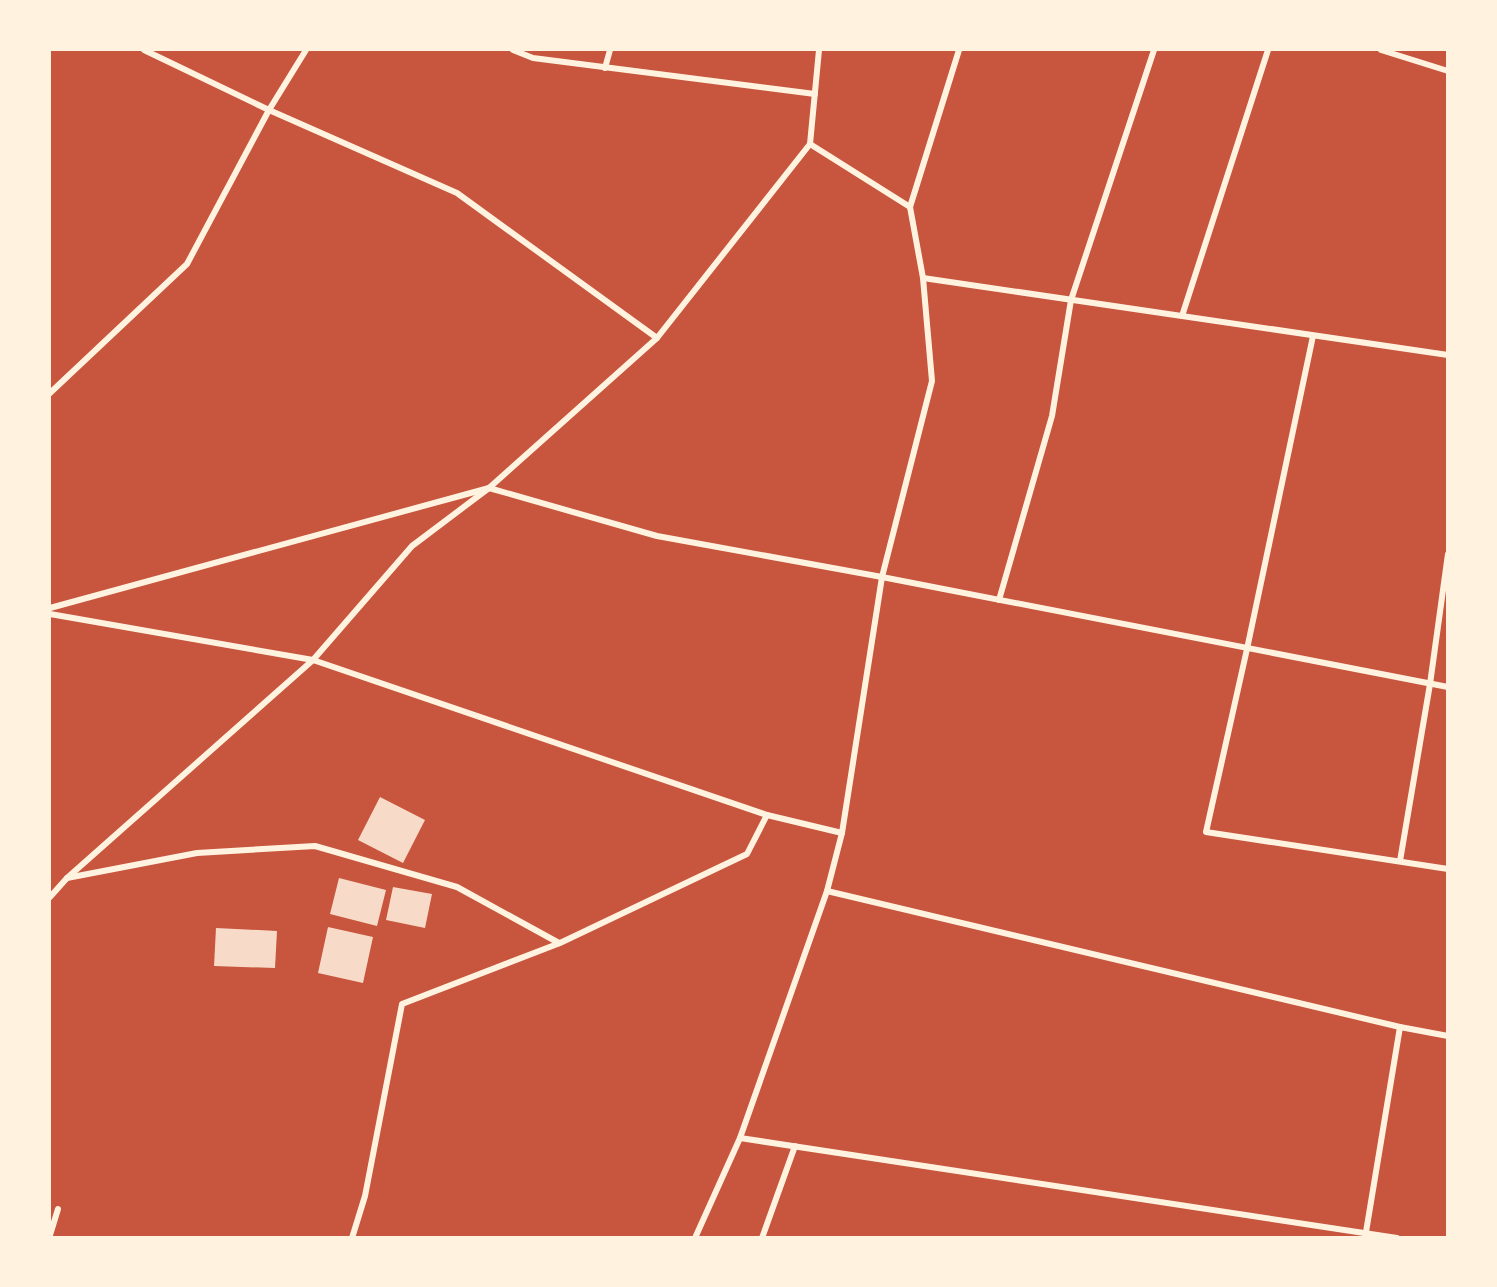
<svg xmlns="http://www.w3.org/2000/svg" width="1497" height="1287" font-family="Montserrat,sans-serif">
  <rect width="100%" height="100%" fill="#c8553d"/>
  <!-- building -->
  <g fill="#f7dbc8">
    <path d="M380,797L425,820L403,863L358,840Z"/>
    <path d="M339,878L386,890L377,926L330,914Z"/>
    <path d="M393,887L432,894L425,928L386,920Z"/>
    <path d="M328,927L373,937L363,983L318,973Z"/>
    <path d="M216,928L277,931L275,968L214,966Z"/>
  </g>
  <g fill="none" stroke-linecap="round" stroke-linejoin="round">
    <!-- minor -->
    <g stroke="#fff3e0" stroke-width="6">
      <path d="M144,50L269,110L457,193L657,338"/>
      <path d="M513,50L533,58L815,94"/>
      <path d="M1381,50L1448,71"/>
      <path d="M605,68L610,50"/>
      <path d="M910,207L959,50"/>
      <path d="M923,278L1448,355"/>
      <path d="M1182,316L1268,50"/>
      <path d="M1313,336L1247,649L1206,832L1448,869"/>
      <path d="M50,393L187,264L269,110L306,50"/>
      <path d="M999,600L1052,416L1071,300L1154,50"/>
      <path d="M50,608L489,488L657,536L882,577L1448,687"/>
      <path d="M50,614L313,660L767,815L842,833"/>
      <path d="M1400,861L1430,684L1448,554"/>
      <path d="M67,878L197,853L315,846L457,887L559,943"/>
      <path d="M827,891L1400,1027L1448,1036"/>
      <path d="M50,897L67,878L313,660L412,546L489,488L657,338L810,144L819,50"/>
      <path d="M740,1138L1397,1238"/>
      <path d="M50,1235L58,1209"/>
      <path d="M352,1238L365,1196L402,1004L560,943L747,854L767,815"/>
      <path d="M695,1238L740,1138L827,891L842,833L882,577L932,381L923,278L910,207L810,144"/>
      <path d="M762,1238L795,1146"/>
      <path d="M1365,1238L1400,1027"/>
    </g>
  </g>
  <!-- border -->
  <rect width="1497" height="1287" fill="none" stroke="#fff3e0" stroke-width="102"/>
</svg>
